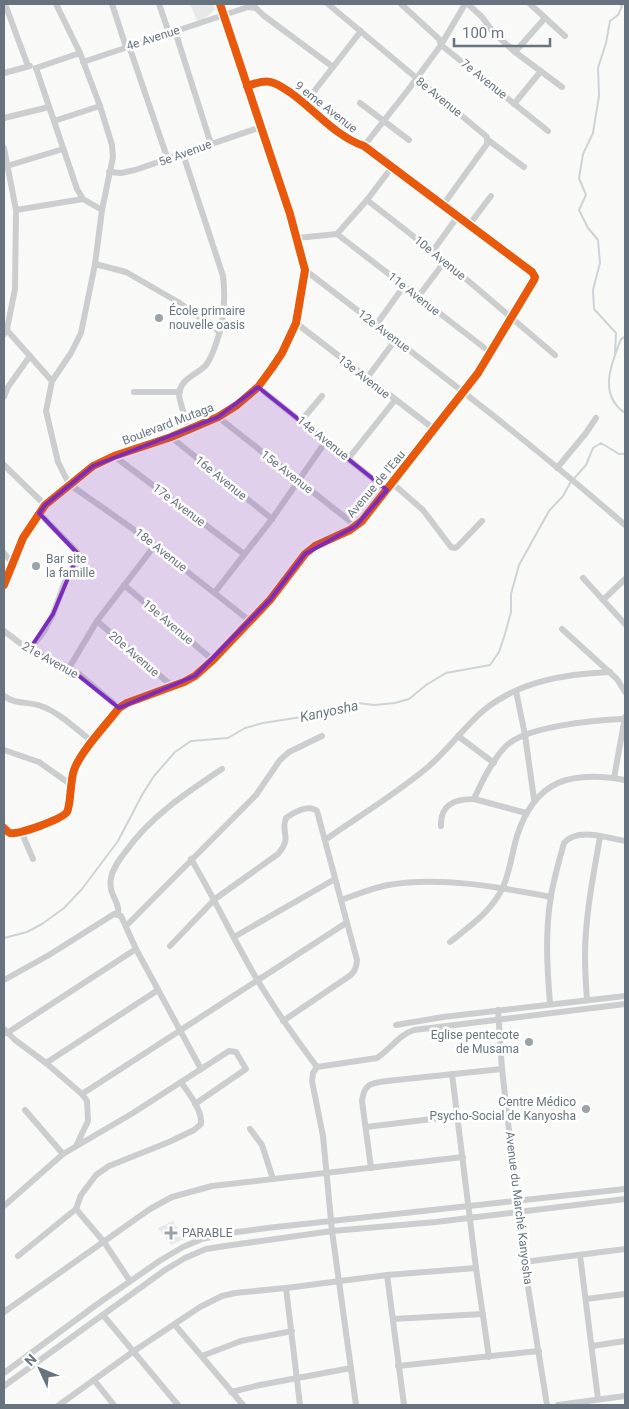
<svg xmlns="http://www.w3.org/2000/svg" width="629" height="1409" font-family="Roboto,sans-serif">
  <rect width="100%" height="100%" fill="#f9f9f8"/>
  <!-- built -->
  <g fill="#e7e9e8">
    <path d="M190,4H213L215,10L198,23Z"/>
    <path d="M173,1221L184,1239L171,1245L158,1228Z"/>
  </g>
  <g fill="none" stroke-linecap="round" stroke-linejoin="round">
    <!-- stream -->
    <g stroke="#cdd3d6" stroke-width="2">
      <path d="M625,337L621,339C611,364 598,395 625,413"/>
      <path d="M615,354L616,333L594,309L593,290L600,263L598,240L588,228L579,210L586,195L579,178L583,154L593,133L599,96L598,68L606,43L610,21L618,15L622,6L620,4"/>
      <path d="M4,938L27,932L42,924L64,908L82,889L118,841L142,795L154,776L175,752L191,741L228,738L245,728L263,723L321,714L358,703L374,705L395,703L409,699L426,685L446,673L490,665L499,652L505,634L511,612V594L519,565L549,511L563,496L570,483L586,465L593,448L601,443L619,454H625"/>
    </g>
    <!-- minor -->
    <g stroke="#cccdce" stroke-width="6">
      <path d="M5,4L28,66"/>
      <path d="M56,4L80,53L100,106L112,145L113,157L102,210L95,264L81,333L71,353L52,381L46,411L58,462L69,484L133,529L250,621"/>
      <path d="M112,4L126,47"/>
      <path d="M159,4L169,33"/>
      <path d="M328,4L487,137V144L443,205"/>
      <path d="M401,4L439,39L441,45L548,131"/>
      <path d="M468,4L482,17L493,32L515,52L562,87"/>
      <path d="M530,4L565,36"/>
      <path d="M175,31L211,144"/>
      <path d="M129,46L168,160"/>
      <path d="M515,52L545,18"/>
      <path d="M83,62L248,7L256,8L263,15L333,67"/>
      <path d="M36,68L77,189L83,199L102,210"/>
      <path d="M36,68L80,53"/>
      <path d="M4,73L30,66"/>
      <path d="M305,103L361,31"/>
      <path d="M360,103L409,140"/>
      <path d="M514,104L541,71"/>
      <path d="M4,118L49,107"/>
      <path d="M54,121L100,106"/>
      <path d="M488,140L524,167"/>
      <path d="M364,146L408,90L441,45L465,4"/>
      <path d="M4,148L16,210L15,289L7,329L4,334"/>
      <path d="M183,154L223,276C226,300 224,321 216,344C213,351 211,359 206,365C197,375 183,377 179,392C178,400 187,421 189,430"/>
      <path d="M7,166L63,149"/>
      <path d="M109,172L121,173L135,170L261,127"/>
      <path d="M367,200L445,261L555,355"/>
      <path d="M16,210L83,199"/>
      <path d="M469,225L491,196"/>
      <path d="M337,234L491,353"/>
      <path d="M297,238L337,234L367,200L392,167"/>
      <path d="M432,252L458,216"/>
      <path d="M95,264L126,272L178,302L220,332"/>
      <path d="M305,270C413,353 522,435 625,525"/>
      <path d="M418,297L445,261"/>
      <path d="M296,323L434,429"/>
      <path d="M376,325L404,286"/>
      <path d="M5,328L52,381"/>
      <path d="M367,378L396,339"/>
      <path d="M258,387L387,490"/>
      <path d="M134,392H180"/>
      <path d="M4,397L8,387L30,356"/>
      <path d="M218,417L356,526"/>
      <path d="M301,421L322,396"/>
      <path d="M171,437L272,519"/>
      <path d="M114,456L244,554"/>
      <path d="M348,459L395,400"/>
      <path d="M4,465L45,505"/>
      <path d="M557,468L586,433L596,418"/>
      <path d="M392,483L423,510L451,547L455,548L458,546L482,521"/>
      <path d="M4,553L12,563"/>
      <path d="M583,578L625,624"/>
      <path d="M4,585L23,538L45,505L93,466L114,456L171,437L218,417L237,405L258,387L272,368L282,353L296,323L305,270L290,214L220,4"/>
      <path d="M124,585L213,660"/>
      <path d="M215,592L272,519L326,441"/>
      <path d="M603,600L625,579"/>
      <path d="M97,621L172,686"/>
      <path d="M562,629L617,679L625,692"/>
      <path d="M4,631L29,650L69,668L79,674L119,708"/>
      <path d="M29,650L43,633L53,614L67,576L76,561L77,552L39,513"/>
      <path d="M69,668L97,621L155,545"/>
      <path d="M516,691L525,735L534,799"/>
      <path d="M4,696C16,705 28,701 41,706C59,712 78,731 93,742"/>
      <path d="M458,736L494,763"/>
      <path d="M4,750L39,762L70,784"/>
      <path d="M614,778L625,717"/>
      <path d="M474,799L526,813"/>
      <path d="M441,826C440,805 454,799 474,799C482,781 492,760 506,746C526,726 596,720 624,719"/>
      <path d="M4,828C6,830 8,832 10,833C19,835 62,819 67,812C71,804 70,782 74,770C81,751 106,725 119,708L127,703L184,682L195,676L213,660L270,600L305,554L315,546L350,530L362,521L478,373L534,280L535,277L532,272L364,146C335,136 315,110 291,93C285,89 277,83 270,82C263,80 254,84 247,86"/>
      <path d="M21,831L33,859"/>
      <path d="M325,840C359,816 396,794 428,767C448,750 464,727 484,710C520,681 565,674 610,672"/>
      <path d="M191,859C215,899 234,941 258,981C276,1011 296,1039 317,1067"/>
      <path d="M341,900C356,895 372,888 388,885C440,876 499,887 551,897"/>
      <path d="M118,914C121,903 107,893 111,878C113,867 120,859 126,851C151,816 186,793 222,769"/>
      <path d="M126,926L256,795L280,760L289,752L322,736"/>
      <path d="M234,937L335,879"/>
      <path d="M450,942C469,927 492,911 503,887C510,872 512,852 517,836C535,780 571,770 625,780"/>
      <path d="M170,946L215,899L278,854C293,837 280,833 286,818C294,812 309,804 317,811L357,960C356,971 353,974 345,979L283,1021"/>
      <path d="M4,980L49,955L114,914L121,916L136,949L201,1069"/>
      <path d="M587,1000C586,986 585,972 585,957C585,917 593,877 600,837"/>
      <path d="M550,1003C547,968 545,931 551,896C554,878 559,861 564,843C578,827 607,838 625,841"/>
      <path d="M498,1010L502,1069L524,1262L547,1405"/>
      <path d="M396,1025L443,1017L625,996"/>
      <path d="M4,1029L15,1040L46,1063L82,1094L87,1101L88,1121L77,1144"/>
      <path d="M7,1033L136,949"/>
      <path d="M46,1063L158,990"/>
      <path d="M452,1074L476,1268L489,1357"/>
      <path d="M82,1094L346,923"/>
      <path d="M25,1110L63,1154"/>
      <path d="M366,1127L457,1116"/>
      <path d="M250,1129L262,1145L273,1179"/>
      <path d="M371,1168L362,1101C364,1083 372,1083 387,1081L502,1069"/>
      <path d="M4,1206L63,1154L133,1113L229,1051L236,1052L246,1069L195,1104"/>
      <path d="M76,1209L104,1242L130,1281"/>
      <path d="M580,1255L598,1399"/>
      <path d="M18,1256L76,1209L81,1195L96,1175L109,1166L169,1142L194,1130L201,1124C202,1109 189,1094 181,1082"/>
      <path d="M524,1262L625,1249"/>
      <path d="M387,1275L404,1405"/>
      <path d="M286,1288L300,1405"/>
      <path d="M586,1299L625,1294"/>
      <path d="M4,1312L150,1209L172,1197L212,1186L463,1157"/>
      <path d="M103,1315L178,1405"/>
      <path d="M393,1319L483,1314"/>
      <path d="M175,1325L243,1405"/>
      <path d="M592,1346L625,1341"/>
      <path d="M202,1356L241,1341L292,1331"/>
      <path d="M398,1366L539,1351"/>
      <path d="M4,1373L103,1300L161,1260L183,1247L202,1239L230,1233L267,1228L625,1189"/>
      <path d="M94,1380L114,1405"/>
      <path d="M4,1386L165,1270L185,1258L206,1249L232,1245L332,1231L436,1222L625,1199"/>
      <path d="M231,1392L260,1385L351,1368"/>
      <path d="M59,1405L134,1351L200,1307L222,1296L235,1293L286,1288L387,1275L476,1268"/>
      <path d="M356,1405L332,1231L323,1136L312,1081L313,1073L317,1067L377,1058C391,1049 398,1035 414,1030L625,1004"/>
      <path d="M558,1405L625,1396"/>
    </g>
    <!-- cycleway casing -->
    <g stroke="#fff" stroke-width="11">
      <g id="cycleway">
        <path d="M4,585L23,538L45,505L93,466L114,456L171,437L218,417L237,405L258,387L272,368L282,353L296,323L305,270L290,214L220,4"/>
        <path d="M4,828C6,830 8,832 10,833C19,835 62,819 67,812C71,804 70,782 74,770C81,751 106,725 119,708L127,703L184,682L195,676L213,660L270,600L305,554L315,546L350,530L362,521L478,373L534,280L535,277L532,272L364,146C335,136 315,110 291,93C285,89 277,83 270,82C263,80 254,84 247,86"/>
      </g>
    </g>
    <!-- cycleway -->
    <use href="#cycleway" stroke="#e8590c" stroke-width="8"/>
  </g>
  <!-- marked area -->
  <path fill="#7b2cbf" fill-opacity="0.2" stroke="#7b2cbf" stroke-width="4" stroke-linejoin="round" d="M258,387L387,490L356,526L305,554L270,600L195,676L119,708L69,668L29,650L53,614L78,554L39,513L45,505L93,466L218,417Z"/>
  <!-- markers -->
  <g fill="#9aa3a9" stroke="#fff" stroke-width="2">
    <circle cx="159" cy="318" r="5"/>
    <circle cx="36" cy="566" r="5"/>
    <circle cx="529" cy="1042" r="5"/>
    <circle cx="586" cy="1109" r="5"/>
    <path d="M168.5 1225.5h5v5h5v5h-5v5h-5v-5h-5v-5h5z"/>
  </g>
  <g text-anchor="middle" stroke-width="5" stroke-linejoin="round" paint-order="stroke">
    <!-- street labels -->
    <g font-size="12" fill="#67747f" stroke="#fff">
      <text transform="translate(153 38) rotate(-18)" y="4">4e Avenue</text>
      <text transform="translate(484 79) rotate(39)" y="4">7e Avenue</text>
      <text transform="translate(439 97) rotate(39)" y="4">8e Avenue</text>
      <text transform="translate(326 107) rotate(38)" y="4">9 eme Avenue</text>
      <text transform="translate(185 153) rotate(-20)" y="4">5e Avenue</text>
      <text transform="translate(440 258) rotate(39)" y="4">10e Avenue</text>
      <text transform="translate(414 294) rotate(38)" y="4">11e Avenue</text>
      <text transform="translate(384 331) rotate(37)" y="4">12e Avenue</text>
      <text transform="translate(364 377) rotate(38)" y="4">13e Avenue</text>
      <text transform="translate(168 424) rotate(-21)" y="4">Boulevard Mutaga</text>
      <text transform="translate(323 438) rotate(39)" y="4">14e Avenue</text>
      <text transform="translate(287 472) rotate(38)" y="4">15e Avenue</text>
      <text transform="translate(221 478) rotate(39)" y="4">16e Avenue</text>
      <text transform="translate(376 484) rotate(-50)" y="4">Avenue de l'Eau</text>
      <text transform="translate(179 505) rotate(37)" y="4">17e Avenue</text>
      <text transform="translate(161 550) rotate(38)" y="4">18e Avenue</text>
      <text transform="translate(168 622) rotate(40)" y="4">19e Avenue</text>
      <text transform="translate(134 654) rotate(41)" y="4">20e Avenue</text>
      <text transform="translate(50 660) rotate(29)" y="4">21e Avenue</text>
      <text transform="translate(519 1208) rotate(83)" y="4">Avenue du Marché Kanyosha</text>
    </g>
    <!-- poi labels -->
    <g font-size="12" fill="#67747f" stroke="#fff" text-anchor="start">
      <text x="169" y="315">École primaire<tspan x="169" dy="14">nouvelle oasis</tspan></text>
      <text x="46" y="563">Bar site<tspan x="46" dy="14">la famille</tspan></text>
      <text x="519" y="1039" text-anchor="end">Eglise pentecote<tspan x="519" dy="14">de Musama</tspan></text>
      <text x="576" y="1106" text-anchor="end">Centre Médico<tspan x="576" dy="14">Psycho-Social de Kanyosha</tspan></text>
      <text x="182" y="1237">PARABLE</text>
    </g>
    <!-- water labels -->
    <g font-size="14" font-style="italic" fill="#687880" stroke="#fff">
      <text transform="translate(329 711) rotate(-12)" y="5">Kanyosha</text>
    </g>
  </g>
  <!-- border -->
  <rect width="629" height="1409" fill="none" stroke="#67747f" stroke-width="10"/>
  <!-- north arrow -->
  <g transform="translate(40 1369) rotate(314)" stroke="#ffffff" stroke-width="4" paint-order="stroke">
  <path d="M0-4L9 19L0 12L-9 19Z" fill="#67747f"/>
  <text y="-8" font-size="14" font-weight="bold" text-anchor="middle" fill="#67747f">N</text>
  </g>
  <!-- scale -->
  <path d="M454 38v8h96v-8" fill="none" stroke="#67747f" stroke-width="2.5"/>
  <text x="462" y="38" font-size="15" fill="#67747f" stroke="#ffffff" stroke-width="4" paint-order="stroke">100 m</text>
</svg>
